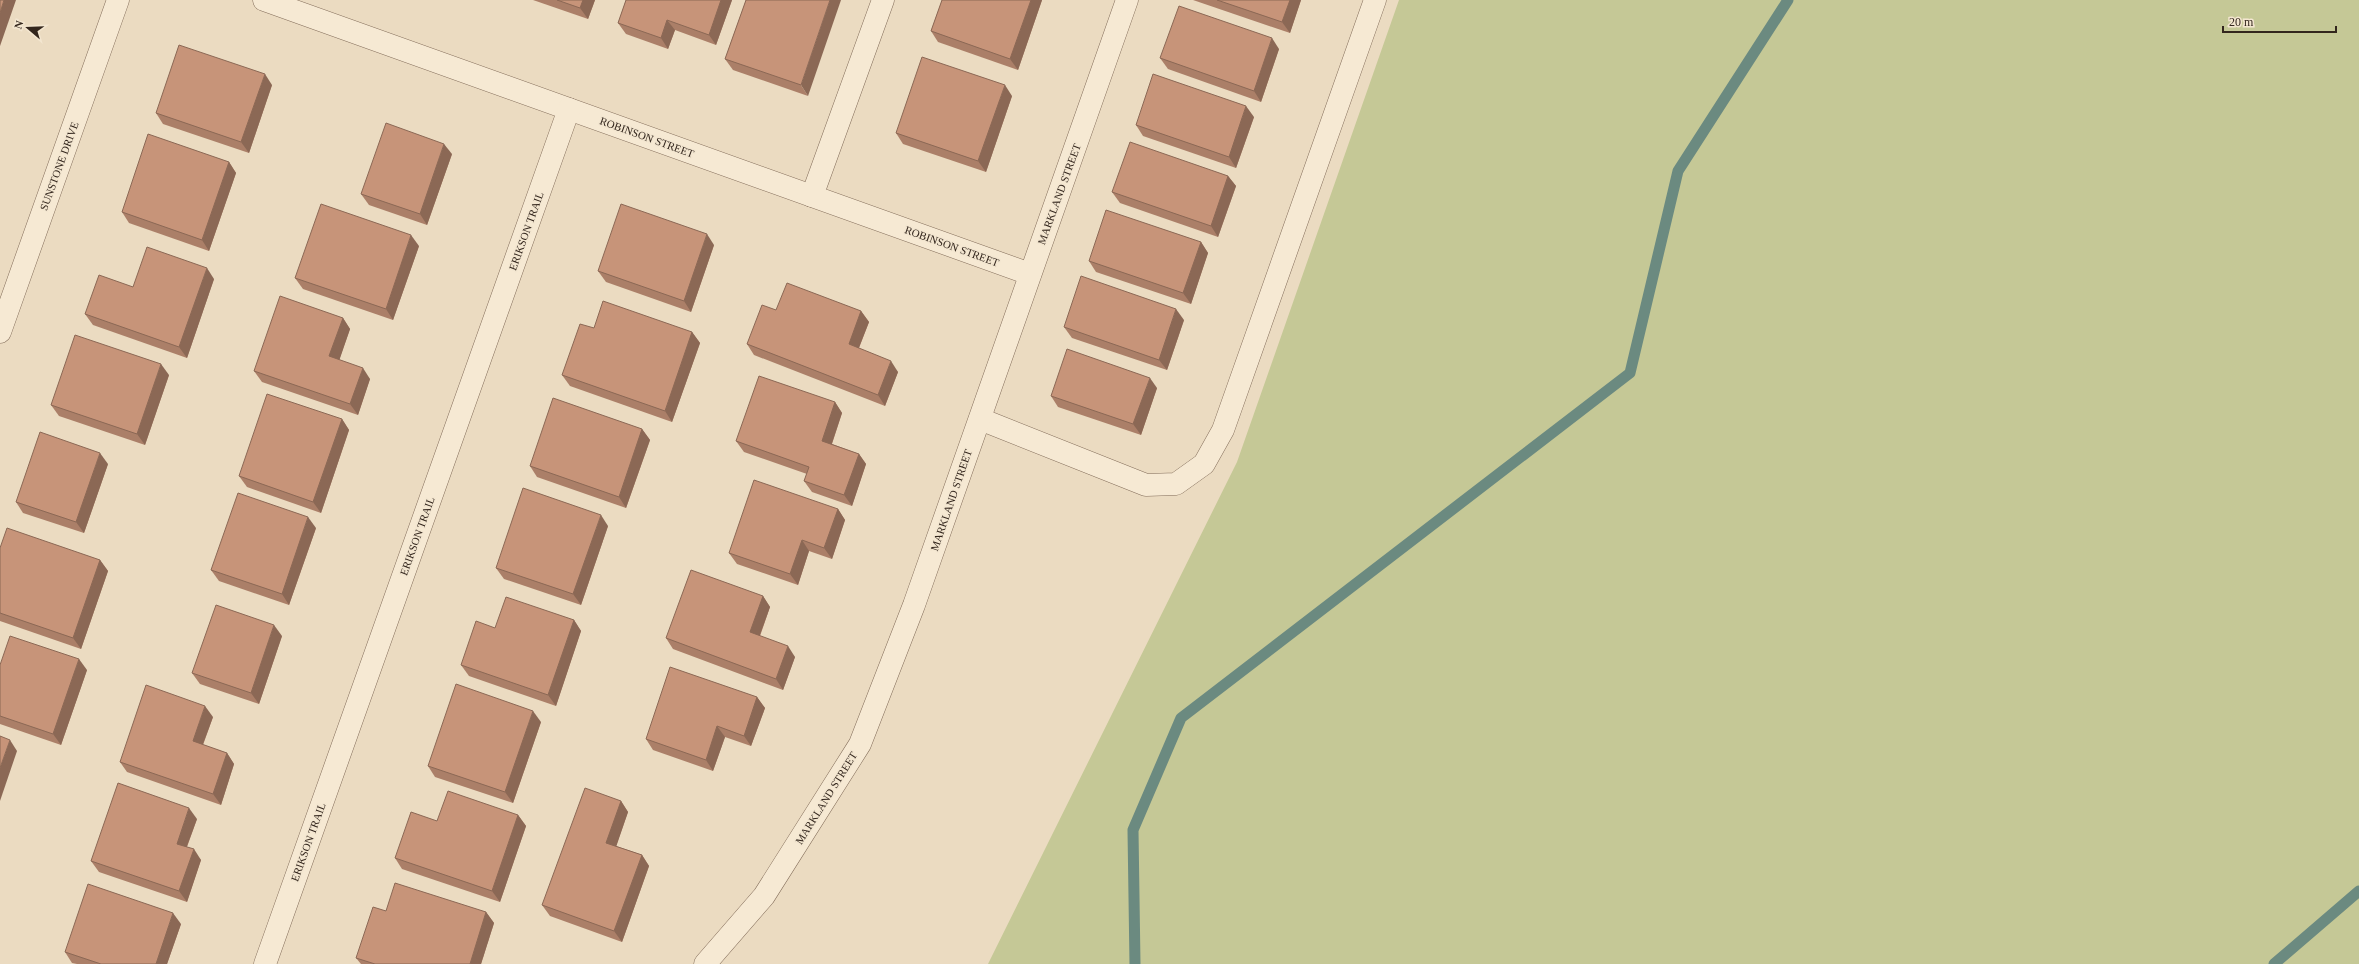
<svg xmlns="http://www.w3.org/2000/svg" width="2359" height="964" font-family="'Times New Roman',serif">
  <rect width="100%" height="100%" fill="#ebdbc1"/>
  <!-- green -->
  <path fill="#c5c896" d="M1399,0H2359V964H988L1237,462Z"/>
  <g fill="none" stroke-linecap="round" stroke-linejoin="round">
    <!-- stream -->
    <g stroke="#6b8a80" stroke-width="11">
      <path d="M1135,964L1133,830L1181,718L1630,373L1678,171L1788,0"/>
      <path d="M2274,964L2359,891"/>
    </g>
    <!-- minor casing -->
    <g stroke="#836d5a" stroke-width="23">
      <g id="minor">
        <path d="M264,0L1030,274"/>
        <path d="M812,196L883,0"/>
        <path d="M0,332L118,0"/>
        <path d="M980,419L1146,485L1176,484L1204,464L1223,430L1375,0"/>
        <path d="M265,964L569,109"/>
        <path d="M705,964L764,896L860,744L914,605L1127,0"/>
      </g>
    </g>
    <!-- minor -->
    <use href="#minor" stroke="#f6e9d3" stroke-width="22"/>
  </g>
  <!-- wall -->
  <g fill="#ab7f68">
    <path d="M533,0H595L588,19Z"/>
    <path d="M626,0H732L716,45L675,30L668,49L626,34L618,23Z"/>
    <path d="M746,0L808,96L733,70L725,59Z"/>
    <path d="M942,0H1042L1018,70L938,42L931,31Z"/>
    <path d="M1193,0H1301L1290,33Z"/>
    <path d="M1279,49L1261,102L1168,69L1160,58Z"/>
    <path d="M272,85L249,153L163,124L156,113Z"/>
    <path d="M1012,96L986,172L903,144L896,133Z"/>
    <path d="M1254,117L1236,168L1143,136L1136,125Z"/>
    <path d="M452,154L427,225L369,205L361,194Z"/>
    <path d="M229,162L236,173L209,251L129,223L122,212Z"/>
    <path d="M1228,176L1236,186L1218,237L1120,203L1112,192Z"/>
    <path d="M1201,242L1208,253L1191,304L1096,272L1089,261Z"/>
    <path d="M714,245L691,312L606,282L598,271Z"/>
    <path d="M419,246L393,320L303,289L295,278Z"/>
    <path d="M214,279L187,358L93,325L85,314L133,287Z"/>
    <path d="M776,310L861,311L869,322L859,348L898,372L885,406L754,355L747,344Z"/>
    <path d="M343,318L350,329L339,360L370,379L358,415L262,382L254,371Z"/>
    <path d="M1184,320L1167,370L1072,338L1064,327Z"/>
    <path d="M594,328L692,332L700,343L672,422L570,386L562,375Z"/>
    <path d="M169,375L145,445L59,416L51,405Z"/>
    <path d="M1157,388L1141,435L1058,407L1051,396Z"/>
    <path d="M835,402L842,413L832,444L859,454L866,464L852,506L812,492L804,481L807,474L744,452L736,441Z"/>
    <path d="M342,419L349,430L321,513L247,487L239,476Z"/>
    <path d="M642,429L650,440L626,508L537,477L530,466Z"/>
    <path d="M108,464L84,533L23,513L16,502Z"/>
    <path d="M838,509L845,520L832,559L809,551L798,585L737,564L729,553Z"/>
    <path d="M608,526L581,605L504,579L496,568Z"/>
    <path d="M316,528L289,605L219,581L211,570Z"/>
    <path d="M0,548L100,560L108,571L81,649L0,621Z"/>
    <path d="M763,596L770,607L760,636L795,657L783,690L673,649L666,638Z"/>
    <path d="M574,620L581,631L556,706L469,676L461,665Z"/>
    <path d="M282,636L259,704L200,684L192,673Z"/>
    <path d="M0,665L87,670L61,745L0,724Z"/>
    <path d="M757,697L765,708L751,746L725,737L713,771L653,750L646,739Z"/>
    <path d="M213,717L203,745L227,753L234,764L221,805L127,772L120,762Z"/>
    <path d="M541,722L513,803L435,777L428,766Z"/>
    <path d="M621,801L628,812L616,846L642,855L649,866L622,942L550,916L542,905Z"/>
    <path d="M518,815L526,826L500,902L402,869L395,858L437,821Z"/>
    <path d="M197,819L187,847L201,860L187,902L99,872L91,861Z"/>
    <path d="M386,911L486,912L494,923L481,964H361L356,958Z"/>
    <path d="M181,924L167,964H77L72,963L65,952Z"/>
  </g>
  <!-- shaded-wall -->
  <g fill="#8b6855">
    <path d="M4,0H16L0,46V13Z"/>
    <path d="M583,0H595L588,19L580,8Z"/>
    <path d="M721,0H732L716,45L709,35Z"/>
    <path d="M830,0H841L808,96L801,85Z"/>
    <path d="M1031,0H1042L1018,70L1010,59Z"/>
    <path d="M1290,0H1301L1290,33L1282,22Z"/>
    <path d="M667,20L675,30L668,49L661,38Z"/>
    <path d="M1272,38L1279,49L1261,102L1254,91Z"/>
    <path d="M265,74L272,85L249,153L241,142Z"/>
    <path d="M1005,85L1012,96L986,172L978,161Z"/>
    <path d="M1246,106L1254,117L1236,168L1229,157Z"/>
    <path d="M444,144L452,154L427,225L420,214Z"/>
    <path d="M229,162L236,173L209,251L202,240Z"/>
    <path d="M1228,176L1236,186L1218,237L1211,226Z"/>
    <path d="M707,234L714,245L691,312L684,301Z"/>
    <path d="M411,235L419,246L393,320L386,309Z"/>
    <path d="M1201,242L1208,253L1191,304L1183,293Z"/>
    <path d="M207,268L214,279L187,358L179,347Z"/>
    <path d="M1176,309L1184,320L1167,370L1159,360Z"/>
    <path d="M861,311L869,322L856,355L849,344Z"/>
    <path d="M343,318L350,329L337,367L329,356Z"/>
    <path d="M692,332L700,343L672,422L665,411Z"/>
    <path d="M891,361L898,372L885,406L878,395Z"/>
    <path d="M161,364L169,375L145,445L137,434Z"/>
    <path d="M363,368L370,379L358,415L350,404Z"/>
    <path d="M1150,378L1157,388L1141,435L1133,424Z"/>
    <path d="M835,402L842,413L829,452L822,441Z"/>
    <path d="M342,419L349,430L321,513L313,502Z"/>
    <path d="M642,429L650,440L626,508L619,497Z"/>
    <path d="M100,453L108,464L84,533L76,522Z"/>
    <path d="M859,454L866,464L852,506L844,495Z"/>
    <path d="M838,509L845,520L832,559L824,548Z"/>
    <path d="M601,515L608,526L581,605L573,594Z"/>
    <path d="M308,517L316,528L289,605L282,594Z"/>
    <path d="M802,540L809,551L798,585L790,574Z"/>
    <path d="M100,560L108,571L81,649L73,638Z"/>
    <path d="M763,596L770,607L757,643L750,632Z"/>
    <path d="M574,620L581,631L556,706L548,695Z"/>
    <path d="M274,625L282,636L259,704L251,693Z"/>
    <path d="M788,646L795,657L783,690L776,679Z"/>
    <path d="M79,659L87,670L61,745L53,734Z"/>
    <path d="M757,697L765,708L751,746L744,736Z"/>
    <path d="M205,706L213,717L200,752L193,741Z"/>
    <path d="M533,711L541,722L513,803L505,792Z"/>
    <path d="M717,726L725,737L713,771L706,760Z"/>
    <path d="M10,740L17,751L0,801V768Z"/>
    <path d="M227,753L234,764L221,805L213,794Z"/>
    <path d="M621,801L628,812L614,853L606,843Z"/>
    <path d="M189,808L197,819L184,854L177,844Z"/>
    <path d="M518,815L526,826L500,902L492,891Z"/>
    <path d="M194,849L201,860L187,902L179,891Z"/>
    <path d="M642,855L649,866L622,942L614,931Z"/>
    <path d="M486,912L494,923L481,964H470Z"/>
    <path d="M173,913L181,924L167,964H156Z"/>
  </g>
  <!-- building -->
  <g fill="#c79479" stroke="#8b6855">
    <path d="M0,0H4L0,13Z"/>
    <path d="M557,0H583L580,8Z"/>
    <path d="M626,0H721L709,35L667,20L661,38L618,23Z"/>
    <path d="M746,0H830L801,85L725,59Z"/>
    <path d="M942,0H1031L1010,59L931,31Z"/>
    <path d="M1217,0H1290L1282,22Z"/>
    <path d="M1179,6L1272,38L1254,91L1160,58Z"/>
    <path d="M179,45L265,74L241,142L156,113Z"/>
    <path d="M922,57L1005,85L978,161L896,133Z"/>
    <path d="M1153,74L1246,106L1229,157L1136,125Z"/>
    <path d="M386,123L444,144L420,214L361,194Z"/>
    <path d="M148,134L229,162L202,240L122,212Z"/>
    <path d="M1130,142L1228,176L1211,226L1112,192Z"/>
    <path d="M321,204L411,235L386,309L295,278Z"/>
    <path d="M621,204L707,234L684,301L598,271Z"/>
    <path d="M1106,210L1201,242L1183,293L1089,261Z"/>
    <path d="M147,247L207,268L179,347L85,314L99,275L133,287Z"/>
    <path d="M1081,276L1176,309L1159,360L1064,327Z"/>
    <path d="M787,283L861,311L849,344L891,361L878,395L747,344L762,305L776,310Z"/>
    <path d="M280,296L343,318L329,356L363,368L350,404L254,371Z"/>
    <path d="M603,301L692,332L665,411L562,375L580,324L594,328Z"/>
    <path d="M75,335L161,364L137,434L51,405Z"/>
    <path d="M1067,349L1150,378L1133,424L1051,396Z"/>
    <path d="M759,376L835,402L822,441L859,454L844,495L804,481L809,467L736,441Z"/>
    <path d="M267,394L342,419L313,502L239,476Z"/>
    <path d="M553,398L642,429L619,497L530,466Z"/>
    <path d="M40,432L100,453L76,522L16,502Z"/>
    <path d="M754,480L838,509L824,548L802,540L790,574L729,553Z"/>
    <path d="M523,488L601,515L573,594L496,568Z"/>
    <path d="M238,493L308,517L282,594L211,570Z"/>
    <path d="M7,528L100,560L73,638L0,613V548Z"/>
    <path d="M691,570L763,596L750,632L788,646L776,679L666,638Z"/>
    <path d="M506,597L574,620L548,695L461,665L476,621L495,628Z"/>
    <path d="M216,605L274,625L251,693L192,673Z"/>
    <path d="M10,636L79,659L53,734L0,716V665Z"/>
    <path d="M670,667L757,697L744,736L717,726L706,760L646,739Z"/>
    <path d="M456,684L533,711L505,792L428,766Z"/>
    <path d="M146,685L205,706L193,741L227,753L213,794L120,762Z"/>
    <path d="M0,736L10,740L0,768Z"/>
    <path d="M118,783L189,808L177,844L194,849L179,891L91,861Z"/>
    <path d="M585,788L621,801L606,843L642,855L614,931L542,905Z"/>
    <path d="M448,791L518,815L492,891L395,858L411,812L437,821Z"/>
    <path d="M395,883L486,912L470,964H375L356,958L373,907L386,911Z"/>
    <path d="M88,884L173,913L156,964H101L65,952Z"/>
  </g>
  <g text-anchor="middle" stroke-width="3" stroke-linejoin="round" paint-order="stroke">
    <!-- street labels -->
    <g font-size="11" fill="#33261d" stroke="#f3e6d0">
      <text transform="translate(647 137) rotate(20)" y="4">ROBINSON STREET</text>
      <text transform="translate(59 166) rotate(-70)" y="4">SUNSTONE DRIVE</text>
      <text transform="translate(1059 194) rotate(-70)" y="4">MARKLAND STREET</text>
      <text transform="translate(526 231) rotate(-70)" y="4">ERIKSON TRAIL</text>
      <text transform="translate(952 246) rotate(20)" y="4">ROBINSON STREET</text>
      <text transform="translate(951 500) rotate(-71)" y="4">MARKLAND STREET</text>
      <text transform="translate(417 536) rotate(-70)" y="4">ERIKSON TRAIL</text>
      <text transform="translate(826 798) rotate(-58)" y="4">MARKLAND STREET</text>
      <text transform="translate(308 842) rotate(-70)" y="4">ERIKSON TRAIL</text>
    </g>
  </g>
  <!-- north arrow -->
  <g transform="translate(28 28) rotate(289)" stroke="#f3e6d0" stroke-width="3" paint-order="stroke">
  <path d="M0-3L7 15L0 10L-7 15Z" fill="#33261d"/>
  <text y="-6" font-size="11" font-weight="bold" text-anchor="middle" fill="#33261d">N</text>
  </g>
  <!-- scale -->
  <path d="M2223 26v6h113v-6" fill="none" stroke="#33261d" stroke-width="2"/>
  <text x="2229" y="26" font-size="12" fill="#33261d" stroke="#f3e6d0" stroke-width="3" paint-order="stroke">20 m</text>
</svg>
